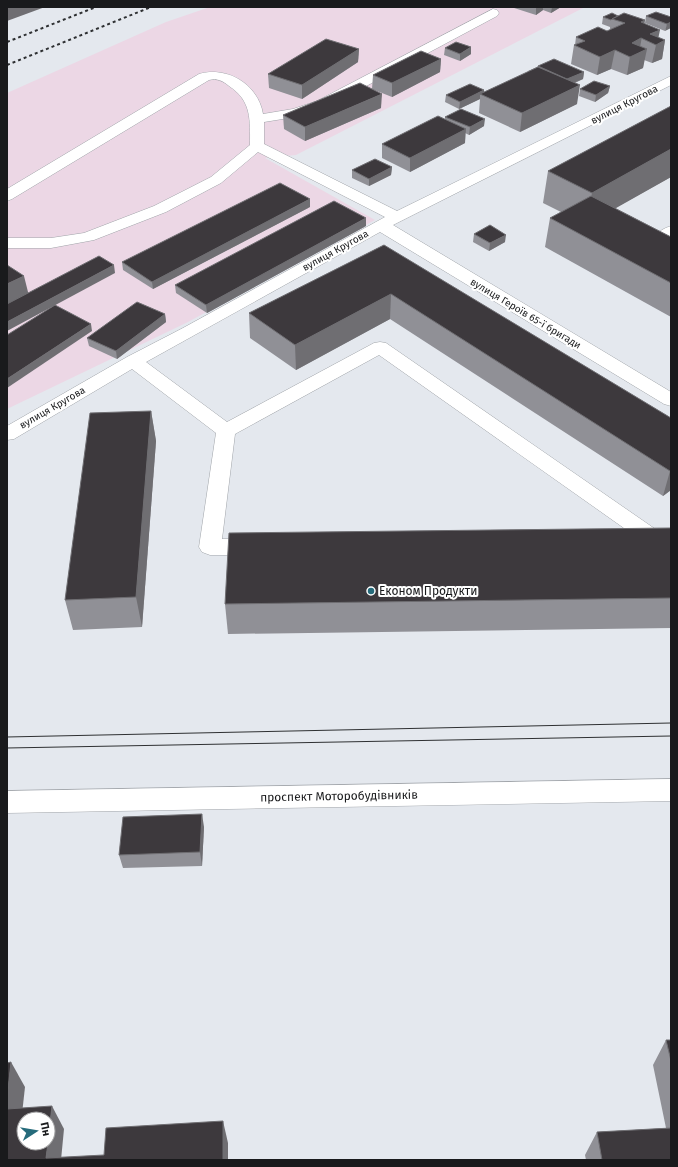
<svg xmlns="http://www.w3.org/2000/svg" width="678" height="1167" font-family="'Fira Sans',sans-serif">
  <rect width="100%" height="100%" fill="#e4e8ee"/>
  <!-- industrial -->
  <path fill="#ecd7e5" d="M210,7H585L296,155L265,158L375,220L188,322L7,409V93L166,22Z"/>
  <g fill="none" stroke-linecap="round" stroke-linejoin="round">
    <!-- minor casing -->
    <g stroke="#a0a4a9" stroke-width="1">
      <g id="minor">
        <path d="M493,9L497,10L499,13L497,16L327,107L295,117L264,122V144L397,211L671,76V85L393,225L671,392V406L664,404L380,232L146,362L227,422L374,343L380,342L386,343L671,540V550L663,553L655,550L379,355L235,434L222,539H258L266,542L269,547L266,552L258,555H210L202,552L199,547L216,433L132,369L14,439L7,440V426L127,357L183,328L385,217L258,152L221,183L166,212L94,240L51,248H7V238H51L84,233L154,206L211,177L250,145C250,120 252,101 229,86C223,81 217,78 209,80L12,199L7,201V189L199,74C227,66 258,84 263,114L293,109L317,101Z"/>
        <path d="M671,226V249L654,242L652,239C656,233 664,228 671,226Z"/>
        <path d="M671,779V801L7,813V791Z"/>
      </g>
    </g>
    <!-- minor -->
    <use href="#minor" fill="#fff" fill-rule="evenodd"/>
    <!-- tram -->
    <g stroke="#2e3032" stroke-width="1">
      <path d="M7,737L671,723"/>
      <path d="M7,748L671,736"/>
    </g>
    <!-- rail -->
    <g stroke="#2e3032" stroke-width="2" stroke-dasharray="3 3" stroke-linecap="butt">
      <path d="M7,42L96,7"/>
      <path d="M7,65L151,7"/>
    </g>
  </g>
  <!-- wall -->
  <g fill="#909096">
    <path d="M511,7H561L551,13L543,10L536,15Z"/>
    <path d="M618,16L645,20L644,24L658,38L665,40L662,59L652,63L644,60L643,68L627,75L611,69L597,75L571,64L574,45H575L576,37L607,31L610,30V27L602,24L603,17Z"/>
    <path d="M646,16L671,17L665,31L645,23Z"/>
    <path d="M445,48L471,54L460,61L444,55Z"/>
    <path d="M359,49L358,62L302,99L269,88L268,74Z"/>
    <path d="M441,59L440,72L392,97L372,89L373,75Z"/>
    <path d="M538,66L584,72L583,79L575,83L577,104L520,132L479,113L480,99L459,109L445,102L446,95L484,92L528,72V71L537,67Z"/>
    <path d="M610,86L608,93L595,102L579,96L580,89Z"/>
    <path d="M671,106V177L615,208L671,237V317L545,247L550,218L561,212L543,203L548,171Z"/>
    <path d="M381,108L305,141L284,129L283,115Z"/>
    <path d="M445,117L484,126L469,135L465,133V143L410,172L382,158V144L445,119Z"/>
    <path d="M392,167L391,175L369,186L352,178V170Z"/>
    <path d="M310,207L153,289L123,270L122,262Z"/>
    <path d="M366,226L207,313L176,293L175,285Z"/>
    <path d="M474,234L505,242L489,251L473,242Z"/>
    <path d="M384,245L671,418V490L663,496L390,319L296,370L250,338L249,313Z"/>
    <path d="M165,314L166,322L117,359L89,346L87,338Z"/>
    <path d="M151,411L156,441L142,627L73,630L65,600Z"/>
    <path d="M671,528V628L228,634L225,604Z"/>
    <path d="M204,827L202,866L123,868L119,855Z"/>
    <path d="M666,1040L671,1061V1160H586L585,1155L597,1132L666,1128L653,1065Z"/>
  </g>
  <!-- shaded-wall -->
  <g fill="#6f6e72">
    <path d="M7,7H45L7,21Z"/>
    <path d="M536,7H543V10L536,15Z"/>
    <path d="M552,7H561L551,13Z"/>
    <path d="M645,20L639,53L647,49L643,68L627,75L632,43L641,22Z"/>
    <path d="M671,22V28L665,31L667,24Z"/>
    <path d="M660,30L657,44L665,40L662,59L652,63L656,45L650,34Z"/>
    <path d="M471,47V54L460,61V54Z"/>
    <path d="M359,49L358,62L302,99V85Z"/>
    <path d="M615,50L611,69L597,75L600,57Z"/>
    <path d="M441,59L440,72L392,97V83Z"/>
    <path d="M584,72L583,79L566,86L567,79Z"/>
    <path d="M580,85L577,104L520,132L522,113Z"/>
    <path d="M610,86L608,93L595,102L596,95Z"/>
    <path d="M484,90V95L480,94V99L459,109L460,102Z"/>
    <path d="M382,94L381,108L305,141V127Z"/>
    <path d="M485,119L484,126L469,135L470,127Z"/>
    <path d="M466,129L465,143L410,172V158Z"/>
    <path d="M671,149V177L586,225L592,193Z"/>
    <path d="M392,167L391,175L369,186V179Z"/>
    <path d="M310,199V207L153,289L152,282Z"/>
    <path d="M366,218V226L207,313L206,305Z"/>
    <path d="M506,235L505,242L489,251L490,243Z"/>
    <path d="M114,265L115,273L7,331V322Z"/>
    <path d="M24,276L29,296L7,307V284Z"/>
    <path d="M391,294L390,319L296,370L295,345Z"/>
    <path d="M165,314L166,322L117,359L116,351Z"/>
    <path d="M91,324L92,331L7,388V379Z"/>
    <path d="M151,411L156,441L142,627L136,597Z"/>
    <path d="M671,470V490L663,496L670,471Z"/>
    <path d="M202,814L204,827L202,866L200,852Z"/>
    <path d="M11,1062L25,1087L20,1132L7,1110V1099Z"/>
    <path d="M52,1106L64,1129L61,1160L46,1158Z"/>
    <path d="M223,1121L228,1143V1160H223Z"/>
  </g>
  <!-- building -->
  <g fill="#3d393d" stroke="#6f6e72">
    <path d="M656,12L671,17V22L667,24L646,16Z"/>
    <path d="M612,13L618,16L612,19L611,20L603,17Z"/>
    <path d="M624,13L645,20L641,22L660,30L650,34L665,40L656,45L641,38L632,43L647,49L630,57L615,50L600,57L574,45L585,41L576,37L598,27L607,31L625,23L612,19Z"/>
    <path d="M326,39L359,49L302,85L268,74Z"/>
    <path d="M456,42L471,47L460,54L445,48Z"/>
    <path d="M421,51L441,59L392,83L373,75Z"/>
    <path d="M554,59L584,72L567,79L538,66Z"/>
    <path d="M538,67L580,85L522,113L480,94Z"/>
    <path d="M594,81L610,86L596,95L580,89Z"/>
    <path d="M360,83L382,94L305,127L283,115Z"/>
    <path d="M470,84L484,90L460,102L446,95Z"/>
    <path d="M671,106V149L592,193L548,171Z"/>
    <path d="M461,109L485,119L470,127L445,117Z"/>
    <path d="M438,116L466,129L410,158L382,144Z"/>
    <path d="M375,159L392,167L369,179L352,170Z"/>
    <path d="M280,183L310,199L152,282L122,262Z"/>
    <path d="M591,196L671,237V283L550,218Z"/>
    <path d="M334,201L366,218L206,305L175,285Z"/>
    <path d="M490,225L506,235L490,243L474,234Z"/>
    <path d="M384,245L671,418V470L670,471L391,294L295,345L249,313Z"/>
    <path d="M99,256L114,265L7,322V304Z"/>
    <path d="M7,265L24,276L7,284Z"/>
    <path d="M137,302L165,314L116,351L87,338Z"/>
    <path d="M55,305L91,324L7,379V335Z"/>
    <path d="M151,411L136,597L65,600L90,413Z"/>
    <path d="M671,528V598L225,604L229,533Z"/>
    <path d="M202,814L200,852L119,855L123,817Z"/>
    <path d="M666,1040H671V1061Z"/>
    <path d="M11,1062L7,1099V1063Z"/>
    <path d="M52,1106L48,1141V1119H24V1143H48L46,1158L104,1155L106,1128L223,1121V1160H7V1109Z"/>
    <path d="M671,1128V1160H602L597,1132Z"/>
  </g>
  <!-- markers -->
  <circle fill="#266b7b" stroke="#fff" stroke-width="1.5" cx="371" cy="591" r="4"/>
  <g text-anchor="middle" stroke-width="4" stroke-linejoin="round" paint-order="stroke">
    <!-- far-street labels -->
    <g font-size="10" fill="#191a1c" stroke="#fff">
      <text transform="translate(624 104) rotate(-27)" y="4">вулиця Кругова</text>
      <text transform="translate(335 250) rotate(-29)" y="4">вулиця Кругова</text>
      <text transform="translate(526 313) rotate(31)" y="4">вулиця Героїв 65-ї бригади</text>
      <text transform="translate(52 407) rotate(-30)" y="4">вулиця Кругова</text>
    </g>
    <!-- poi labels -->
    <g font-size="12" fill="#191a1c" stroke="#fff" text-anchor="start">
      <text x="379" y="595">Економ Продукти</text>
    </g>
    <!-- street labels -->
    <g font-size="12" fill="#191a1c" stroke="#fff">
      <text transform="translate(339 796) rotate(-1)" y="4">проспект Моторобудівників</text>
    </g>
  </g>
  <!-- border -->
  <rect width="678" height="1167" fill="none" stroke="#191a1c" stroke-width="16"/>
  <!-- north arrow -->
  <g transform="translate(36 1131) rotate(78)"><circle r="19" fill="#ffffff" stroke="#a3a3a4"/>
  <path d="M0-3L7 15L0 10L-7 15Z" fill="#266b7b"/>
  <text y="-6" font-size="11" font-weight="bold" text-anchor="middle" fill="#191a1c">Пн</text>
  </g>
</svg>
